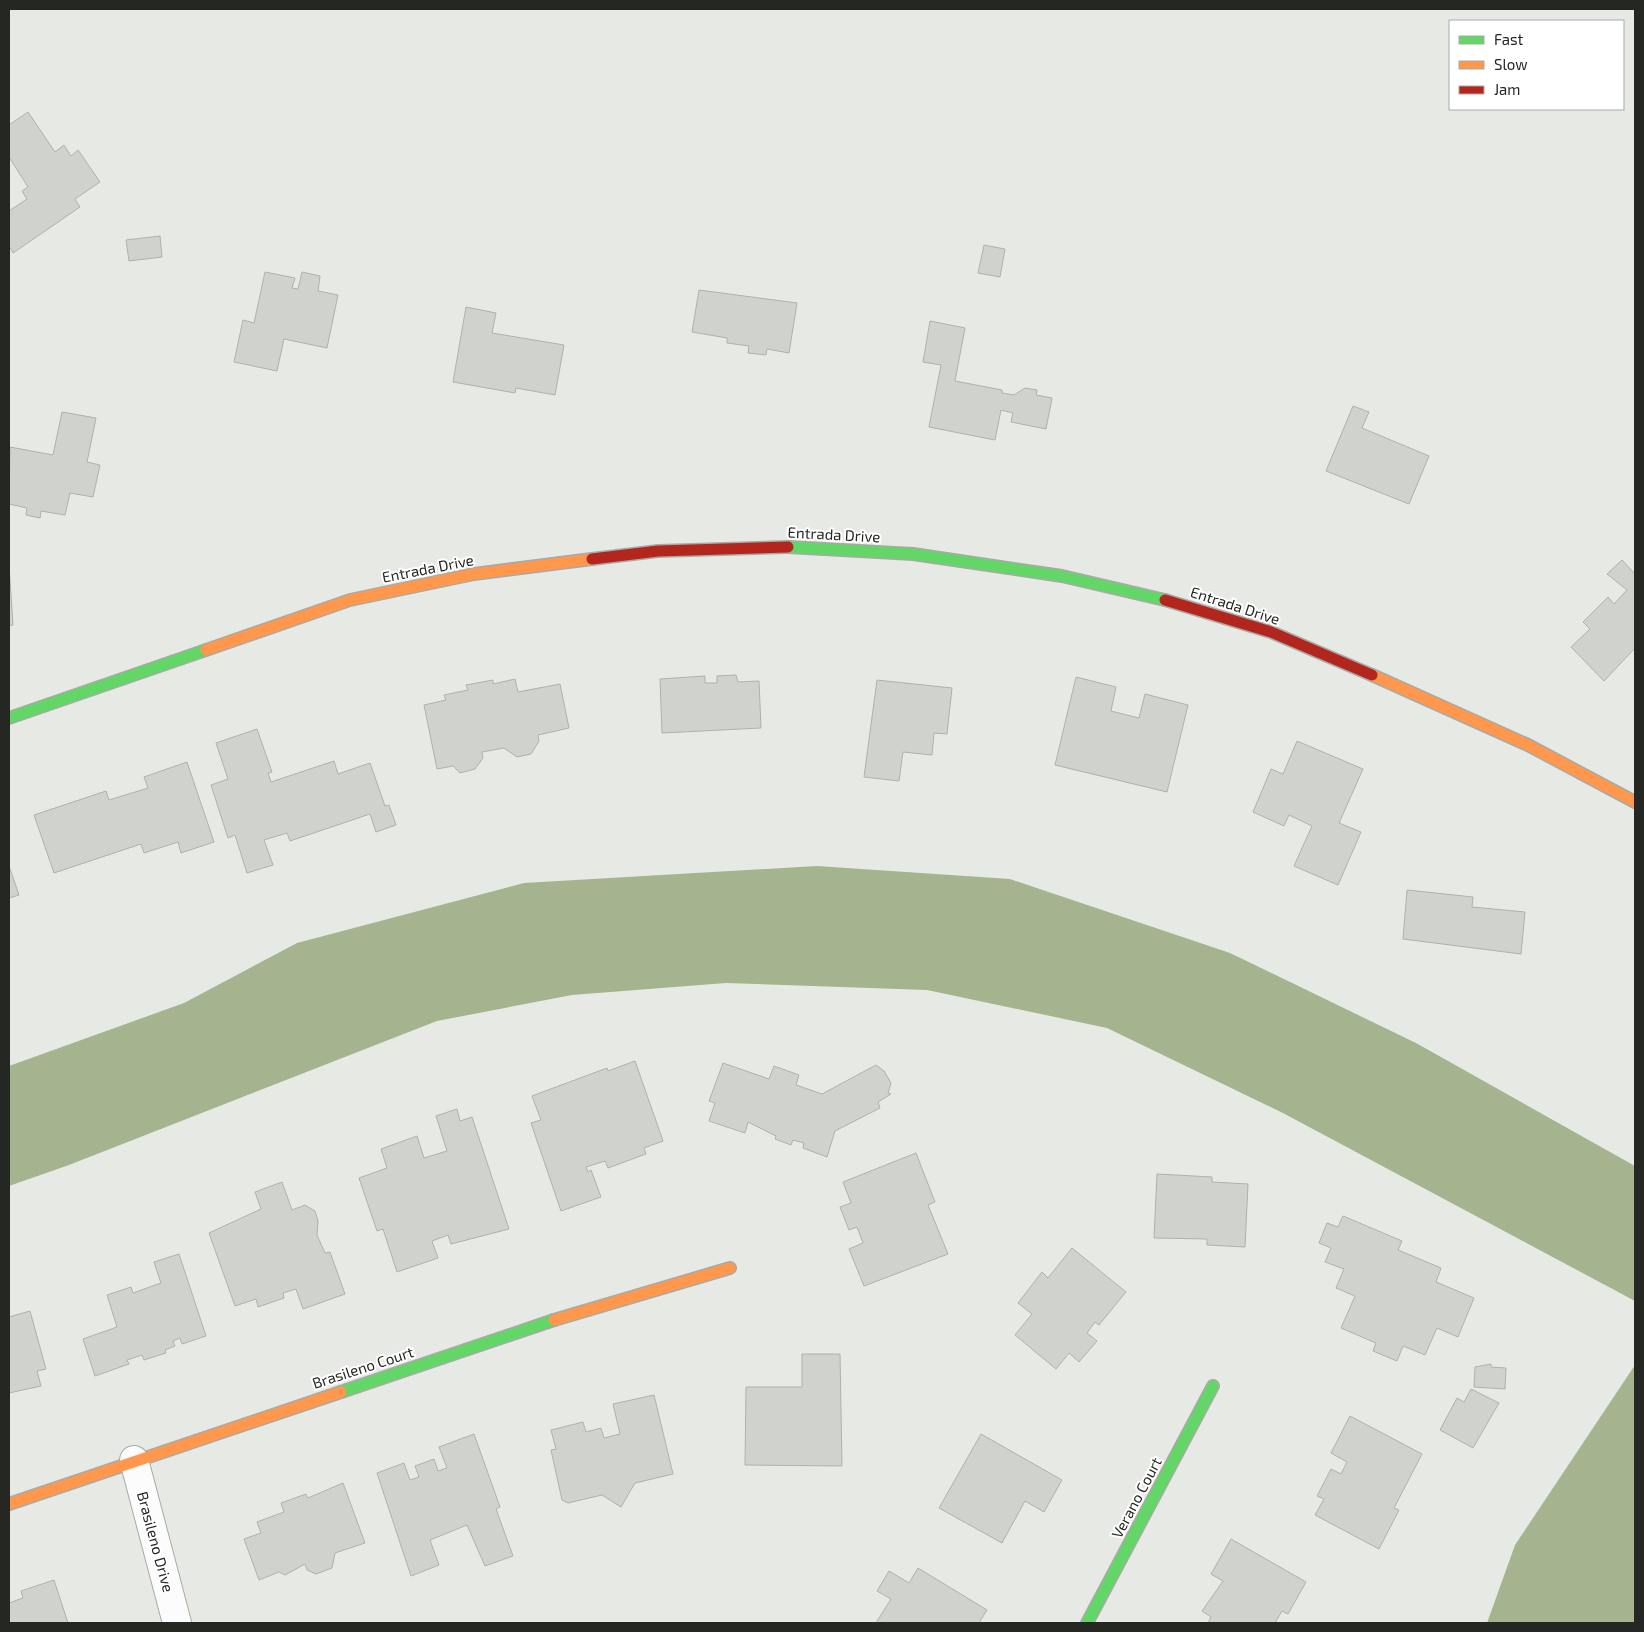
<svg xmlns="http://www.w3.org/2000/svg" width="1644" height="1632" font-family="'Exo 2',sans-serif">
  <rect width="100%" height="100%" fill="#e7eae4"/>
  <!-- water -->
  <g fill="#a4b48f">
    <path d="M817,866L1010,879L1230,953L1416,1043L1635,1166V1301L1281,1112L1107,1028L927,990L726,983L572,995L437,1021L69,1165L9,1186V1066L184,1003L297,943L524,883Z"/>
    <path d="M1635,1365V1622L1487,1623L1515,1545Z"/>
  </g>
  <!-- building -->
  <g fill="#d0d2cd" stroke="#aeb1ac">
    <path d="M28,112L55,152L64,145L71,156L78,150L100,182L75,199L80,207L13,253L9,246V211L27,199L22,191L28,187L9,157V125Z"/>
    <path d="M160,236L162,257L129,261L126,240Z"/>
    <path d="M984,245L1005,249L1000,277L978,273Z"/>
    <path d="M265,272L295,278L292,288L298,289L302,272L320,276L318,291L338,295L327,348L284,339L277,371L234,362L243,320L254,323Z"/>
    <path d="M699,290L797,303L789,353L767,349L766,355L748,353L749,346L727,343V338L692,332Z"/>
    <path d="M466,307L496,313L492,333L564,345L555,395L516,388L515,393L453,382Z"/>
    <path d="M930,321L965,328L955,381L1002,390V393L1014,395L1025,388L1037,390L1036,395L1052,398L1046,429L1011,422L1013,413L1001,410L995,440L929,427L941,365L923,362Z"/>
    <path d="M1353,406L1369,412L1362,428L1429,456L1409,504L1326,471Z"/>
    <path d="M62,412L96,418L87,462L100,465L93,497L70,493L65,515L41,511L40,518L26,515L27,508L9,504L10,447L53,455Z"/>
    <path d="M1622,560L1635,574V648L1604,681L1571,647L1590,629L1583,622L1608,597L1614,604L1627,590L1607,574Z"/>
    <path d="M9,565L13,625L9,626Z"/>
    <path d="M736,675L738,682L759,681L761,728L662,733L660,679L705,676V683H717V676Z"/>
    <path d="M1076,677L1116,687L1111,711L1139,718L1145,694L1188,705L1167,792L1055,765Z"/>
    <path d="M515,679L518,692L560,684L569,728L538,735L539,741L531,754L517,757L504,748L482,752L483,758L475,769L460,773L453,766L437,769L424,705L446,700L444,695L468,690L466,685L493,680V684Z"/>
    <path d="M877,680L952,688L947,734L934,733L932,755L903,752L899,781L864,777Z"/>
    <path d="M257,729L272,772L268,773L271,782L334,761L338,774L370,763L385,806L389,805L396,825L376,832L370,814L290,841L287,833L264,840L273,865L247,873L235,835L228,838L211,785L228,779L216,743Z"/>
    <path d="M1297,741L1363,769L1339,823L1361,832L1338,885L1294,866L1312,826L1289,815L1284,826L1253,812L1271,769L1283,774Z"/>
    <path d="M187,762L214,842L181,853L178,842L144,853L141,844L54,873L34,815L106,791L109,800L148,788L144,777Z"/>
    <path d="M9,866L19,895L9,898Z"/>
    <path d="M1407,890L1473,897L1472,907L1525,912L1521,954L1403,939Z"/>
    <path d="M635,1061L663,1141L644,1148L646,1154L608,1168L605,1161L586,1167L588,1172L591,1170L601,1197L561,1211L531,1123L541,1120L532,1096L607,1068L608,1071Z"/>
    <path d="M723,1063L769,1079L774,1066L799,1075L796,1085L822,1094L876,1065L884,1071L891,1083L888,1093L891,1094L878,1102L880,1108L835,1131L827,1157L803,1148L804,1143L793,1140L791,1145L775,1139L776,1136L748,1122L745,1133L709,1121L715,1103L709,1101Z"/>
    <path d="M457,1109L460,1121L472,1117L509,1229L451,1244L448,1235L432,1241L438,1258L397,1272L383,1229L377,1231L359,1178L387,1168L381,1149L417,1136L424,1158L447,1151L436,1116Z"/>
    <path d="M916,1153L935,1202L928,1205L948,1254L864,1286L849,1249L863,1243L857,1227L849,1230L840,1207L851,1203L843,1182Z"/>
    <path d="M1157,1174L1212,1177V1182L1248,1184L1245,1247L1207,1245V1239L1154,1238Z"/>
    <path d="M282,1182L292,1210L305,1205L315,1211L318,1221L317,1235L325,1253L330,1252L345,1294L303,1309L296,1289L283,1293L284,1298L258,1307L256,1299L235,1306L209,1233L261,1209L255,1192Z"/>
    <path d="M1343,1216L1402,1241L1398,1250L1441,1268L1436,1282L1474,1298L1458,1337L1437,1328L1425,1355L1403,1346L1397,1361L1373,1351L1376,1343L1341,1328L1355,1296L1336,1288L1344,1269L1325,1262L1331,1248L1319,1243L1327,1223L1338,1227Z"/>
    <path d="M1072,1248L1126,1292L1099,1325L1095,1322L1087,1333L1097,1341L1079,1362L1069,1353L1056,1369L1015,1335L1032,1314L1018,1303L1042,1272L1048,1278Z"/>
    <path d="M179,1254L206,1336L182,1344L180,1338L173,1341L175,1346L165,1350L166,1353L144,1360L142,1355L127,1360L129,1364L95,1376L83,1339L117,1327L107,1295L131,1287L133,1293L161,1283L154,1262Z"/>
    <path d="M30,1311L46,1369L37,1371L41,1386L9,1393V1317Z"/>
    <path d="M802,1354H840L842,1466L745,1465L746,1387H802Z"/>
    <path d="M1491,1364V1367L1506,1368L1505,1389L1474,1387L1475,1367Z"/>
    <path d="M1471,1389L1499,1403L1473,1448L1440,1430L1457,1398L1464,1402Z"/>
    <path d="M654,1395L673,1474L635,1483L621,1507L602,1495L568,1503L562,1500L551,1450L556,1449L551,1430L583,1422L586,1432L601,1428L604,1438L620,1434L613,1404Z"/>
    <path d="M1350,1416L1422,1454L1394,1508L1399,1510L1379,1549L1315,1515L1324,1499L1317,1496L1331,1469L1341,1474L1347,1462L1331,1453Z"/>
    <path d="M474,1434L500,1507L496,1509L513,1556L485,1566L467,1525L430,1540L439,1565L411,1576L377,1473L404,1463L410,1480L419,1477L415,1466L434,1459L438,1471L447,1468L439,1447Z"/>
    <path d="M981,1434L1062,1480L1044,1512L1025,1501L1002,1543L939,1508Z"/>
    <path d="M343,1483L365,1543L335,1553L332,1568L316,1574L307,1570L305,1564L285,1575L279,1572L259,1580L244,1539L261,1533L257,1522L284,1512L281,1503L306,1494L308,1498Z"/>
    <path d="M1231,1539L1306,1582L1288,1614L1282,1611L1275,1623H1208L1211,1617L1202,1611L1223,1581L1211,1574Z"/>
    <path d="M918,1568L987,1610L979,1623H876L891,1599L877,1591L889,1571L909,1583Z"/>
    <path d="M54,1580L68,1623H9V1603L23,1598L21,1591Z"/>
  </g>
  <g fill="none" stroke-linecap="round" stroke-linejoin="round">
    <!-- street casing -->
    <g stroke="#a8aaa6" stroke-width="30">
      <path id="street" d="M134,1460L177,1623"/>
    </g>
    <!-- fast casing -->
    <g stroke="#a8aaa6" stroke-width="14">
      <g id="fast">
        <path d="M788,547L913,554L1062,576L1165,600"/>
        <path d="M9,718L206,650"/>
        <path d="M341,1392L554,1320"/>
        <path d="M1087,1623L1213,1386"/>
      </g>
    </g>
    <!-- slow casing -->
    <g stroke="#a8aaa6" stroke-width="14">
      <g id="slow">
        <path d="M206,650L350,600L474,574L592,559"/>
        <path d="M1372,675L1528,745L1635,802"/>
        <path d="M554,1320L730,1268"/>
        <path d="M9,1504L341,1392"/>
      </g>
    </g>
    <!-- jam casing -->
    <g stroke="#a8aaa6" stroke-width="14">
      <g id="jam">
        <path d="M592,559L658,551L788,547"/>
        <path d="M1165,600L1271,632L1372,675"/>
      </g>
    </g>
    <!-- street -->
    <use href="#street" stroke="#fbfcfb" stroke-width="28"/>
    <!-- fast -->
    <use href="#fast" stroke="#63d668" stroke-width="11"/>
    <!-- slow -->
    <use href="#slow" stroke="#ff974d" stroke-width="11"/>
    <!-- jam -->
    <use href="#jam" stroke="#b3261e" stroke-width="11"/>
  </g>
  <g text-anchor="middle" stroke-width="4" stroke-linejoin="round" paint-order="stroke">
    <!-- street labels -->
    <g font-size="15" fill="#252722" stroke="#fff">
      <text transform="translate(834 535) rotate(3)" y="5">Entrada Drive</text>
      <text transform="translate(428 569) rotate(-11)" y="5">Entrada Drive</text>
      <text transform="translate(1235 606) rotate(18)" y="5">Entrada Drive</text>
      <text transform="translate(363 1368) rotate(-18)" y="5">Brasileno Court</text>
      <text transform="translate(1137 1498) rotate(-62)" y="5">Verano Court</text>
      <text transform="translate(155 1542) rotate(75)" y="5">Brasileno Drive</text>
    </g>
  </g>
  <!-- border -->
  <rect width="1644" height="1632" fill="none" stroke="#252722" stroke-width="20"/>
  <!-- legend -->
  <rect x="1449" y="20" width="175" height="90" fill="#ffffff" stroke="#a8a9a7"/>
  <rect x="1459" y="36" width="25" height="8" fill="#63d668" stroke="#a8a9a7"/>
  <text x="1494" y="45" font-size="15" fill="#252722">Fast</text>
  <rect x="1459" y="61" width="25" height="8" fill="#ff974d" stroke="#a8a9a7"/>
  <text x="1494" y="70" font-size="15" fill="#252722">Slow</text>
  <rect x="1459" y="86" width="25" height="8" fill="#b3261e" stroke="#a8a9a7"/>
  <text x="1494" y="95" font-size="15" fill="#252722">Jam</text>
</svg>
